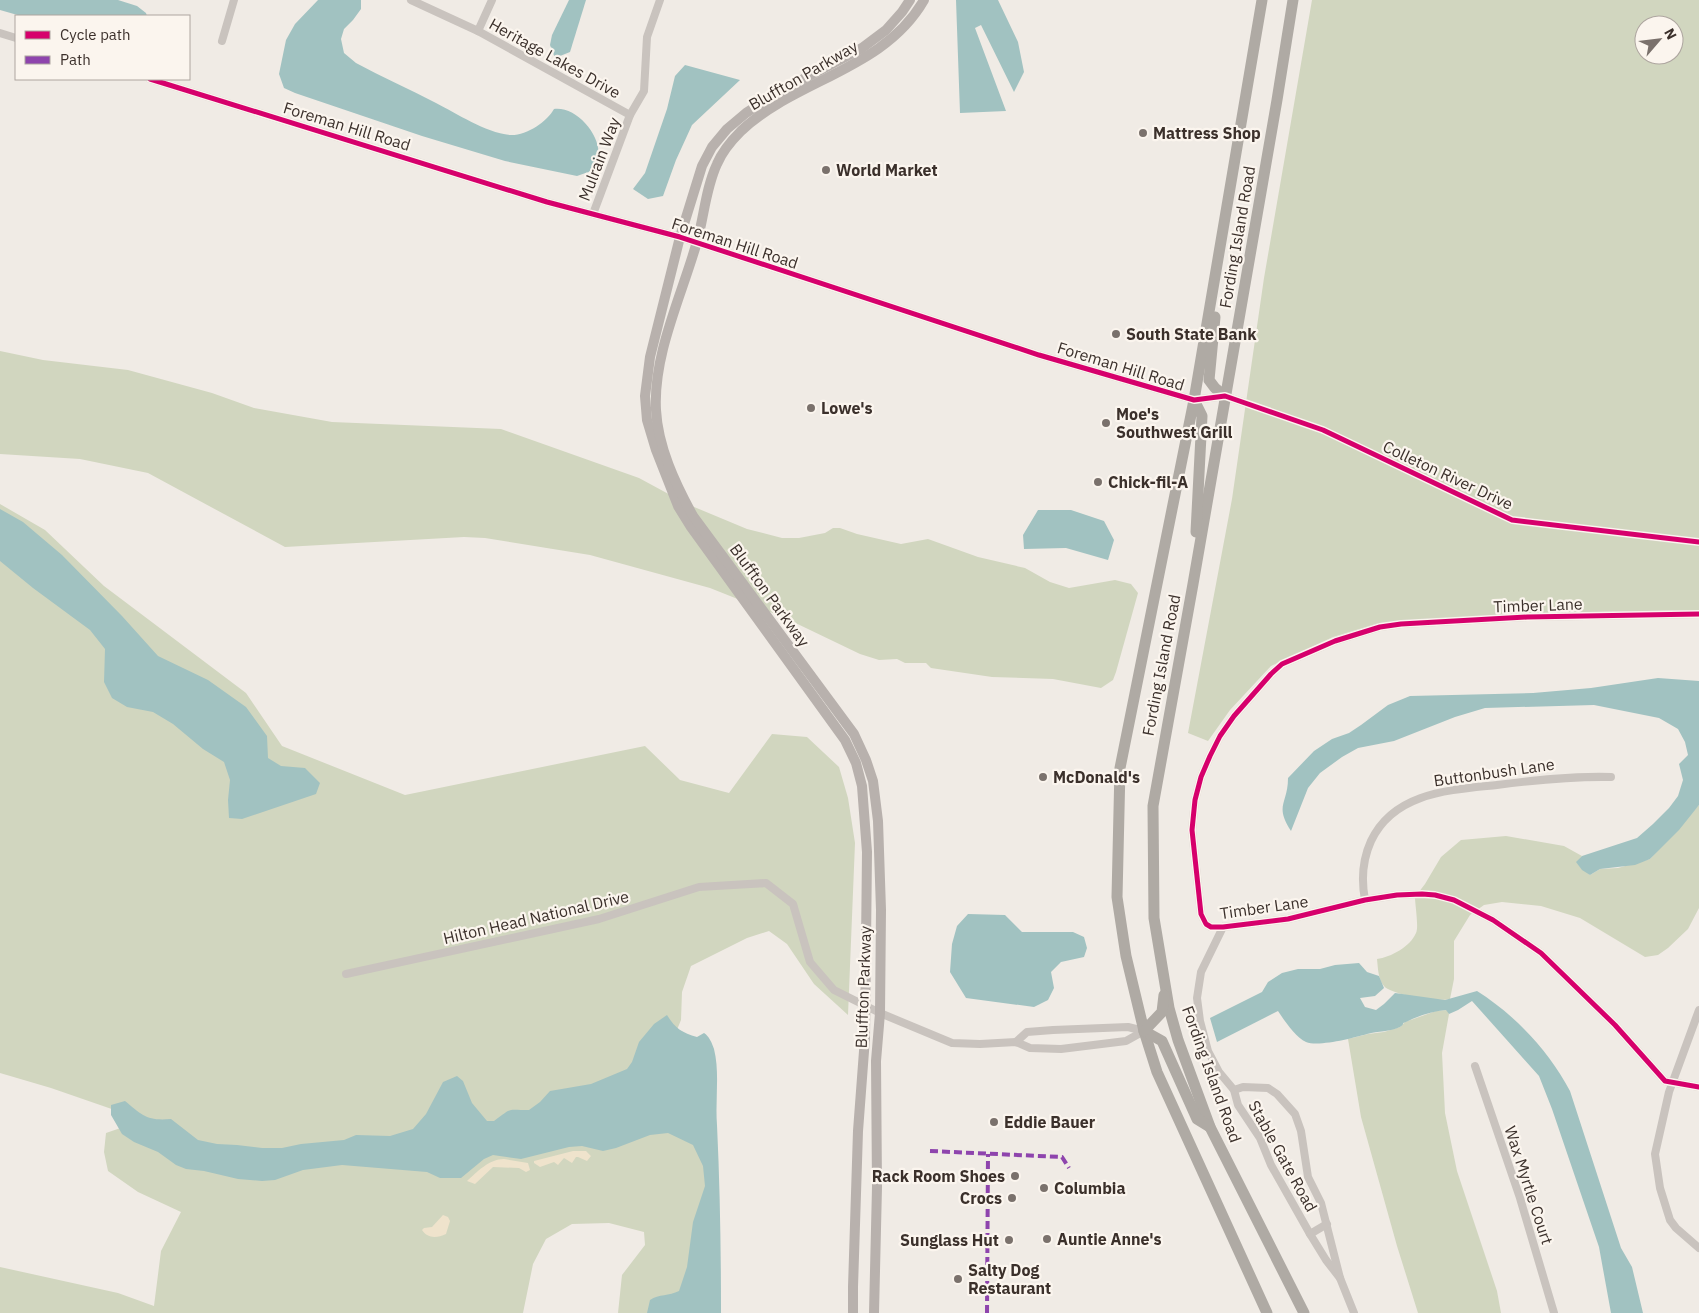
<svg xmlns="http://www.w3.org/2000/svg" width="1699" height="1313" font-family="'IBM Plex Sans',sans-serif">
  <rect width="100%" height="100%" fill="#f0ebe5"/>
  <!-- green -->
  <g fill="#d1d6bf" fill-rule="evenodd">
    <path d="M1312,0H1699V610L1544,613L1379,623L1333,637L1271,666L1230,710L1208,741L1188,733L1232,499L1264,278ZM1644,25H1674V55H1644Z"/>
    <path d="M0,351L43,360L128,370L212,393L254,408L332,422L501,429L639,478L687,504L747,529L782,538H799L825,533L833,528H840L857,534L901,544L928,539L978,557L1025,568L1050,582L1069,588L1115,580L1131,584L1138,593L1116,672L1113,680L1101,688L1053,679L992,677L931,668L926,663H905L897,659L879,660L860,654L783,617L710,588L590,555L485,538L464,537L285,547L148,473L80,459L0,454Z"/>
    <path d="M0,504L45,530L104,586L246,693L282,746L405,795L645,746L680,780L729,793L772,734L807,737L839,767L848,798L855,843L848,1015L814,984L787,944L769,931L747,938L691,966L682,992L681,1020L667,1054L483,1132L227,1155L129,1115L51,1088L0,1073Z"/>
    <path d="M1699,805V908L1688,929L1668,948L1658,955L1645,957L1580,918L1541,906L1502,902L1484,905L1470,915L1454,941V979L1450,999C1439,1002 1391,995 1384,986C1378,979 1378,968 1377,959C1391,957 1410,947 1416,933C1419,927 1415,905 1415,897L1425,884L1441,857L1461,840L1506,836L1564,846L1582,856L1577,862L1590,875L1600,869L1618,868L1650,859Z"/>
    <path d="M1447,1010L1449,1014L1442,1053L1445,1113L1457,1171L1497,1291L1501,1313H1418L1397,1246L1361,1117L1348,1039L1368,1034L1384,1032L1400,1027L1405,1022L1436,1011Z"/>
    <path d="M138,1122L228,1161L567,1131L704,1133L709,1313H618L622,1275L645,1245L644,1232L609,1223L572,1224L546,1239L533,1264L523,1313H0V1267L118,1293L154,1306L161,1251L181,1212L138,1192L108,1171L104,1152L106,1133Z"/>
  </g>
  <!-- sand -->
  <g fill="#efe3cc">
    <path d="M573,1151H586L591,1156L587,1161L578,1157H576L572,1163L564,1158L558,1165L554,1162L540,1167L534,1163V1161Z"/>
    <path d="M504,1159L528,1163L530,1170L526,1172L519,1168L493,1167L475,1184L467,1181C477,1172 489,1159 504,1159Z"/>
    <path d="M443,1215L448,1217L450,1221L446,1234C437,1238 428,1239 422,1230L424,1228L432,1227Z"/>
  </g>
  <!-- water -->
  <g fill="#a1c2c1">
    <path d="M0,0H118L137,6L146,13L147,16H21L0,10Z"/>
    <path d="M318,0H361V9L353,20L344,29L341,39L344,53L356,63C382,77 409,89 436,103C458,114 484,132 510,135C526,136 547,122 554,109C577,106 603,137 598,159C598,163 595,167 594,170L577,176L505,161L422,136L295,93L284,88L279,74L286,40L295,24Z"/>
    <path d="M569,0H586L570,52L555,58L550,45L552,35Z"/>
    <path d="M956,0H998L1018,42L1024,72L1014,92L981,25L975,28L1006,111L960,113Z"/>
    <path d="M685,65L740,80L692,125L676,160L663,196L648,199L633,189L645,173L667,109L675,76Z"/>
    <path d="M0,509L23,522L62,555L122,616L158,656L208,680L246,707L267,736L268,758L281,766L305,768L320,783L316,794L242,819L229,818L228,800L230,780L224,762L203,749L173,724L153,712L127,707L112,698L104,682L105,649L90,630L33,588L0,561Z"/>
    <path d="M1038,510H1071L1104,521L1114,540L1108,560L1066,548L1024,549L1023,535Z"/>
    <path d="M1658,678L1699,681V805L1679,830L1650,859L1635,865L1600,869L1590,875L1582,870L1576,862L1582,856L1637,838L1653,824L1669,808L1678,796L1683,780L1679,764L1688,755L1685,742L1678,729L1659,718L1594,705L1485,708L1455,717L1394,741L1358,748L1342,757L1320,773L1308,788L1291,831C1274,805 1288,804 1288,778L1314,751L1332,739L1349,733L1361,725L1388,705L1410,696L1533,693L1591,688Z"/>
    <path d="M968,914L1005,915L1022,932H1073L1084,937L1087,948L1084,957L1061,962L1051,972L1054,988L1048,1000L1034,1007L966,998L950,972L952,944L957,926Z"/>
    <path d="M1359,963L1367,972L1379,976L1384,988L1375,996L1360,998L1365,1007L1376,1010L1384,1004L1395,993L1445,1000L1477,991C1515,1015 1549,1051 1570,1091L1621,1248L1632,1267L1643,1313H1611L1599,1247L1552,1109L1539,1076L1472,1001L1458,1010L1449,1014L1446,1010C1433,1011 1418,1016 1406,1022C1400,1024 1406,1023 1400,1027C1390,1032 1378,1031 1367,1034C1353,1038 1319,1047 1306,1042C1296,1038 1284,1020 1278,1011L1217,1042L1210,1018L1262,992L1268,982L1282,973L1298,969H1320L1335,965Z"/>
    <path d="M667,1015C675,1028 682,1033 697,1037L704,1033C709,1036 712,1043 714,1049C720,1073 715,1100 717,1125C720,1188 721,1250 721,1313H647L650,1300C659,1294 669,1296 679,1291L687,1267L693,1222L705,1186L703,1166L693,1145L668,1133L650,1135L616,1148L603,1151L582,1146L569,1147L521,1159L493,1155L484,1159L461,1178H440L427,1172L342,1165L303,1170L275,1180L262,1181L238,1179L204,1171L186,1169L176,1165L158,1152L134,1142L122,1134L111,1115V1105L125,1101C143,1116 147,1121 171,1119L198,1140L217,1144L237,1145L262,1148H282L301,1144L344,1140L356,1135L390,1136L413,1129L426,1114L443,1082L457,1076L463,1081L472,1103L487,1121H494C513,1107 506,1110 529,1110L540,1102L550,1091L591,1084L627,1069L632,1062L639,1042L654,1024Z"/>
  </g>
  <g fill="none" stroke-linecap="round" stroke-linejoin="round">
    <!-- minor -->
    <g stroke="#c9c3be" stroke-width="8">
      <path d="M411,0L478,31L630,115"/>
      <path d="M478,31L492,0"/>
      <path d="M0,33L16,38"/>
      <path d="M222,41L234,0"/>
      <path d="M150,79L547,202L680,237L1039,355L1194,400L1225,396L1323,430L1512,520L1699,542"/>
      <path d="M593,214L630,115L644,91L647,37L660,0"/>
      <path d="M1699,614L1527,617L1401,624L1380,627L1335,641L1282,664L1271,674L1234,716L1220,736L1210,756L1201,777L1195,800L1192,830L1201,914L1206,924L1211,927H1223L1288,919L1365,900L1397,895L1422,894L1435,895L1454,900L1493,920L1541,953L1615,1025L1665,1081L1699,1087"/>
      <path d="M1365,900C1361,879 1362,861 1371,841C1394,792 1450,790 1497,785C1536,780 1572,776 1611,777"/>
      <path d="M1223,927L1201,972L1197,998L1200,1021L1208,1051L1219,1072L1234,1090L1238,1105L1260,1138L1271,1165L1310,1234L1326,1260L1340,1278"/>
      <path d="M346,974L599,919L699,887L766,883L793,904L810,962L834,990L880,1013L952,1043L980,1044L1016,1042L1030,1048L1061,1049L1126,1041L1144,1031"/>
      <path d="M1699,1010L1669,1092L1655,1154L1660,1188L1670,1220L1676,1228L1699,1248"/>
      <path d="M1016,1042L1027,1032L1053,1030L1128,1027L1144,1031"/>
      <path d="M1475,1066L1520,1198L1554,1313"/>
      <path d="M1234,1090L1243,1087L1268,1088L1277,1094L1295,1114L1301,1131L1308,1177L1321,1203L1340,1278L1354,1313"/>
      <path d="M1310,1234L1327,1224"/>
    </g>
    <!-- major -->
    <g stroke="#b8b1ad" stroke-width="10">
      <path d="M853,1313V1287L858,1131L865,1038L867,852L862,786L856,763L845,740L691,527L678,506L656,450L647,420L645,396L650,357L680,237L702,166L712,147L727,129L746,113L777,93L862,48L886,30L902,12L910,0"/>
      <path d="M874,1313L877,1187L876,1061L880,1013L881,910L878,821L873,781L866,760L854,734L693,516C675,483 658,447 656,410C653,355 681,297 696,245C704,219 705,190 717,164C722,152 732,140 741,131C796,79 884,70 924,0"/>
    </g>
    <!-- highway -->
    <g stroke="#afaaa4" stroke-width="11">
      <path d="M1262,0L1194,400L1120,768L1117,897L1126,956L1144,1031L1157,1072L1267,1313"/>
      <path d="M1293,0L1277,100L1193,584L1153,806L1154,918L1169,1008L1178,1040L1210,1127L1304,1313"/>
      <path d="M1215,317L1209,380L1215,388L1225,396"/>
      <path d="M1194,400L1202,416L1196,532"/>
      <path d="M1144,1031L1162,1041L1197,1119L1210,1127"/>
      <path d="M1144,1031L1162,1012L1164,995"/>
    </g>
    <!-- quiet -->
    <g stroke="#8e44ad" stroke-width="4" stroke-dasharray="8 4" stroke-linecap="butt">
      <path d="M930,1151L1062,1157L1069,1168"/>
      <path d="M987,1313L988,1154"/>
    </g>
    <!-- cycleway casing -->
    <g stroke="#fbf5ee" stroke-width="8">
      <g id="cycleway">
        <path d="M150,79L547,202L680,237L1039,355L1194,400L1225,396L1323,430L1512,520L1699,542"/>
        <path d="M1699,614L1527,617L1401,624L1380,627L1335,641L1282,664L1271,674L1234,716L1220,736L1210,756L1201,777L1195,800L1192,830L1201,914L1206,924L1211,927H1223L1288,919L1365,900L1397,895L1422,894L1435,895L1454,900L1493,920L1541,953L1615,1025L1665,1081L1699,1087"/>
      </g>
    </g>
    <!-- cycleway -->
    <use href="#cycleway" stroke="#d6006c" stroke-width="5"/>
  </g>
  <!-- markers -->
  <g fill="#7a716c" stroke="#fbf5ee" stroke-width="2">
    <circle cx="1143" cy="133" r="5"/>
    <circle cx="826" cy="170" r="5"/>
    <circle cx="1116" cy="334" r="5"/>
    <circle cx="811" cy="408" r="5"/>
    <circle cx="1106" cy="423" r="5"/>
    <circle cx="1098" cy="482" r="5"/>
    <circle cx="1043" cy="777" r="5"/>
    <circle cx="994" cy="1122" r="5"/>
    <circle cx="1015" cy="1176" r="5"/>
    <circle cx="1044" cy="1188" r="5"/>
    <circle cx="1012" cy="1198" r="5"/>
    <circle cx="1047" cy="1239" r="5"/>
    <circle cx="1009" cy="1240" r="5"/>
    <circle cx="958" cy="1279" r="5"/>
  </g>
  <g text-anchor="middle" stroke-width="4.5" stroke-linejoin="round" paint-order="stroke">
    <!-- street labels -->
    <g font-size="16" fill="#3b302b" stroke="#fbf5ee">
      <text transform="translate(555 58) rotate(29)" y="6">Heritage Lakes Drive</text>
      <text transform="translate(803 75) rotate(-30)" y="6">Bluffton Parkway</text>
      <text transform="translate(347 126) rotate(17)" y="6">Foreman Hill Road</text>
      <text transform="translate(599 159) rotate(-69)" y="6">Mulrain Way</text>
      <text transform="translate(1237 237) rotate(-80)" y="6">Fording Island Road</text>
      <text transform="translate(735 243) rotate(18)" y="6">Foreman Hill Road</text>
      <text transform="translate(1121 366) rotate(17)" y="6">Foreman Hill Road</text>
      <text transform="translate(1448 475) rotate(25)" y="6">Colleton River Drive</text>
      <text transform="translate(770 595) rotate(54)" y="6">Bluffton Parkway</text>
      <text transform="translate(1538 605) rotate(-2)" y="6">Timber Lane</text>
      <text transform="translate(1161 665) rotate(-79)" y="6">Fording Island Road</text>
      <text transform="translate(1494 772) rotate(-8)" y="6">Buttonbush Lane</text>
      <text transform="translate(1264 907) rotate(-8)" y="6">Timber Lane</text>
      <text transform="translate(536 917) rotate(-13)" y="6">Hilton Head National Drive</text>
      <text transform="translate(863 987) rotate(-88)" y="6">Bluffton Parkway</text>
      <text transform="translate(1212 1074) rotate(70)" y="6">Fording Island Road</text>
      <text transform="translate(1283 1156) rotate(61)" y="6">Stable Gate Road</text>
      <text transform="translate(1529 1185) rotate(72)" y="6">Wax Myrtle Court</text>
    </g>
    <!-- poi labels -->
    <g font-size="16" font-weight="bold" fill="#3b302b" stroke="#fbf5ee" text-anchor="start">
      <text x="1153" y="139">Mattress Shop</text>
      <text x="836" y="176">World Market</text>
      <text x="1126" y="340">South State Bank</text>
      <text x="821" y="414">Lowe's</text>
      <text x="1116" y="420">Moe's<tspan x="1116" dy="18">Southwest Grill</tspan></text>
      <text x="1108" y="488">Chick-fil-A</text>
      <text x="1053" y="783">McDonald's</text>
      <text x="1004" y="1128">Eddie Bauer</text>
      <text x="1005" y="1182" text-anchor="end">Rack Room Shoes</text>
      <text x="1054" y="1194">Columbia</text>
      <text x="1002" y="1204" text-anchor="end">Crocs</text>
      <text x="1057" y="1245">Auntie Anne's</text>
      <text x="999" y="1246" text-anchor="end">Sunglass Hut</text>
      <text x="968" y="1276">Salty Dog<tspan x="968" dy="18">Restaurant</tspan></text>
    </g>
  </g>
  <!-- legend -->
  <rect x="15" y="15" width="175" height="65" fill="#fbf5ee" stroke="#aea6a0"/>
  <rect x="25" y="31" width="25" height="8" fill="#d6006c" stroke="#aea6a0"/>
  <text x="60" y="40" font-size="15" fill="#3b302b">Cycle path</text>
  <rect x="25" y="56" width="25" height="8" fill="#8e44ad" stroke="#aea6a0"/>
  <text x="60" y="65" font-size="15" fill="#3b302b">Path</text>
  <!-- north arrow -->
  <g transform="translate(1659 40) rotate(62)"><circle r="24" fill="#fbf5ee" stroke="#aea6a0"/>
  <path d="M0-4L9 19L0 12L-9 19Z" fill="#7a716c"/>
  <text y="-8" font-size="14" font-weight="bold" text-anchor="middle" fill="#3b302b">N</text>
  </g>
</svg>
